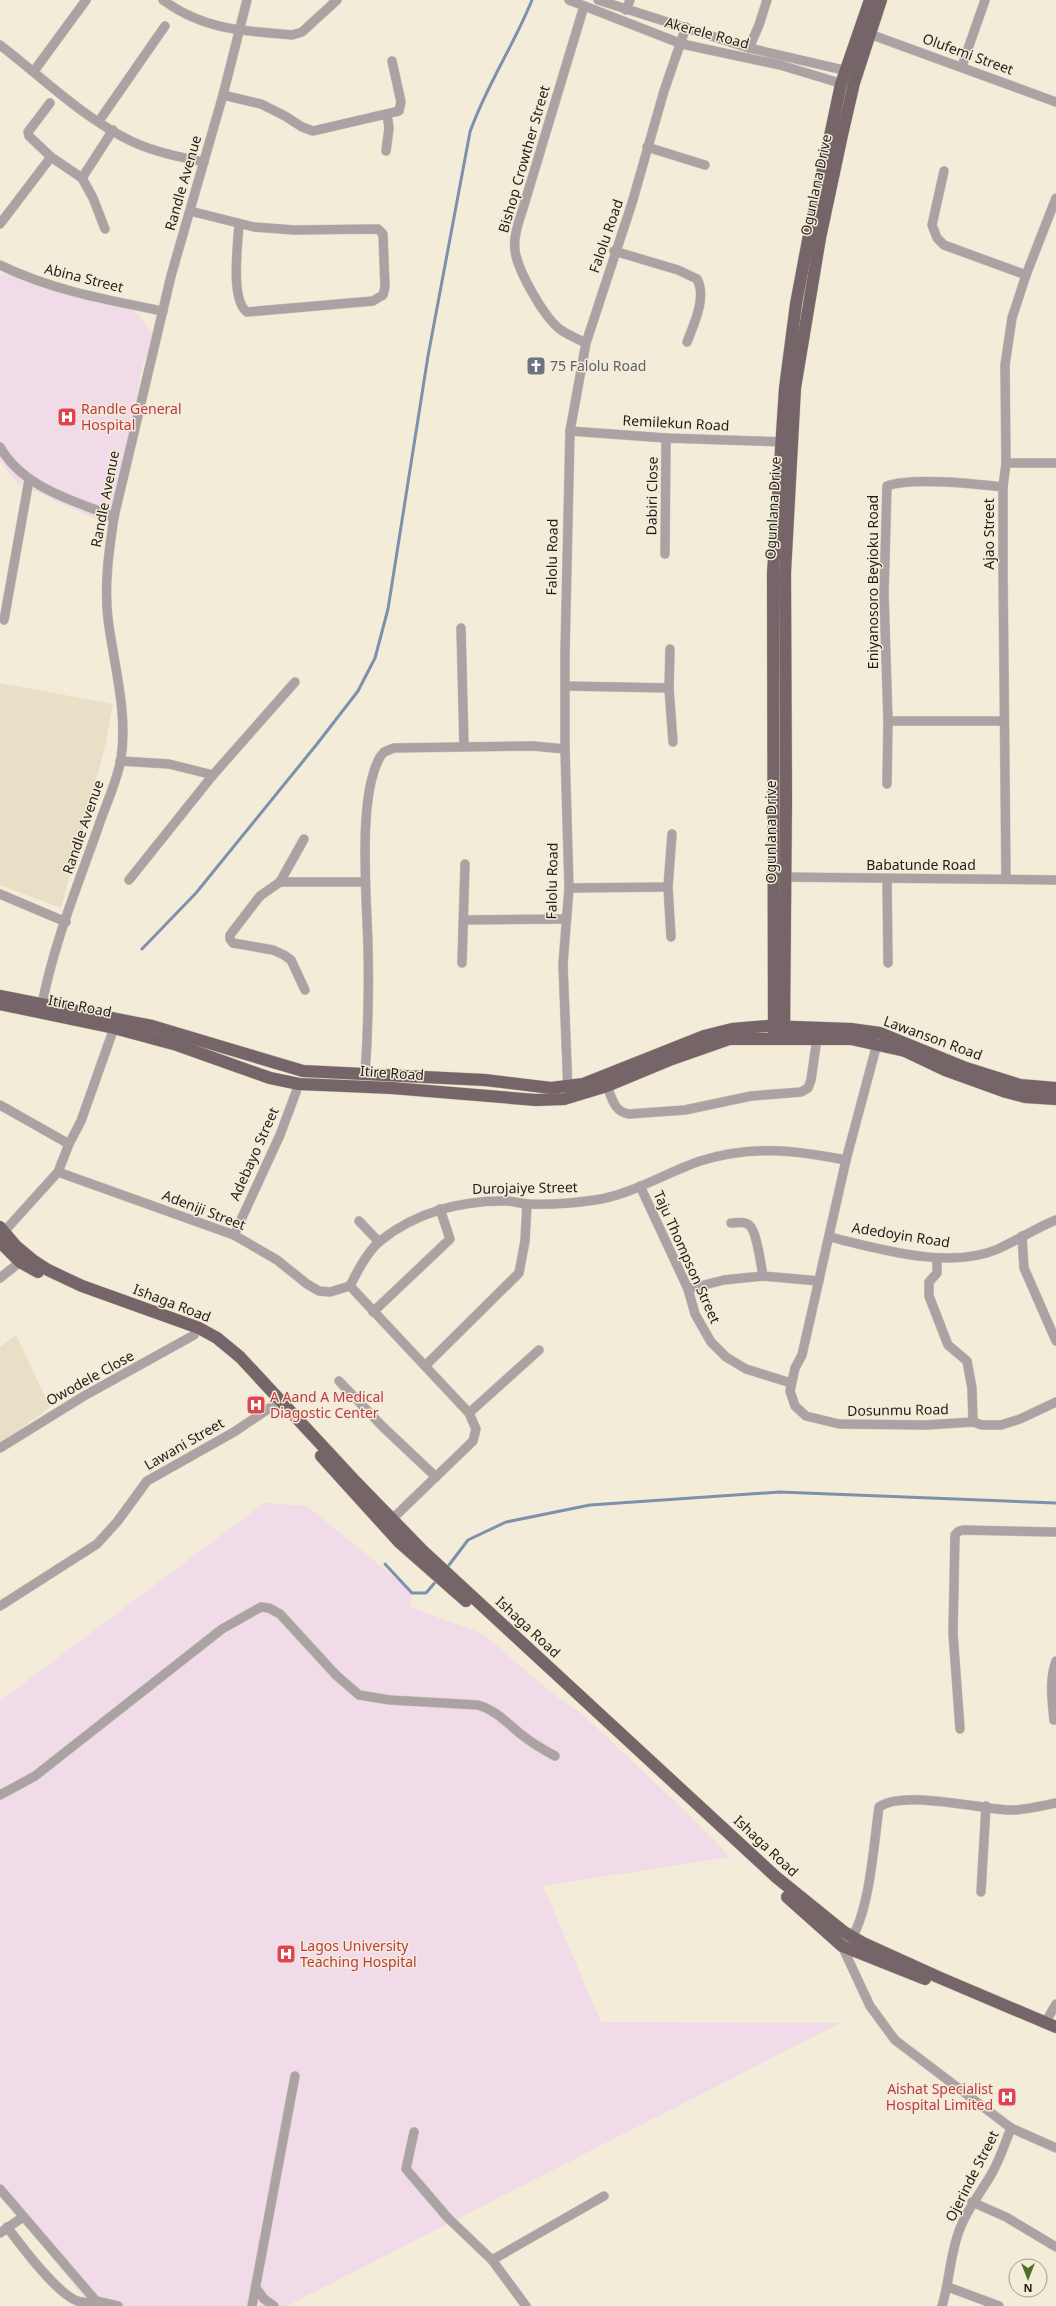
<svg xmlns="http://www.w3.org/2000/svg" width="1056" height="2306" font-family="'Noto Sans',sans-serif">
  <rect width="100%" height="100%" fill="#f3ecd9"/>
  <!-- built -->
  <g fill="#e9dfc6">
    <path d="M0,683L113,704L104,751L61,908L0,885Z"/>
    <path d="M16,1335L50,1407L0,1444V1347Z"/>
  </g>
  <!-- medical -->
  <g fill="#f1dbe8">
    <path d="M13,271L128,303L153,334L141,372L114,524L91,517L17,483L0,461V275Z"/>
    <path d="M264,1503L307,1506L399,1581L412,1593L410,1607L483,1634L552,1693L581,1713L686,1812L730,1857L543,1886L601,2022L840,2023L287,2306H122L83,2297L0,2190V1701Z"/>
  </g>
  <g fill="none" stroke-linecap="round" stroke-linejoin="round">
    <!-- stream -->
    <g stroke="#7d90ac" stroke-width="3">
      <path d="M142,949L196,893L317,744L358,691L375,658L388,609L428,356L470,132C486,86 514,45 532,0"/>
      <path d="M385,1564L412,1593H426L438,1579"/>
      <path d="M446,1569L468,1540L506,1522L590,1505L780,1492L1056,1503"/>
    </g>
    <!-- minor casing -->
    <g stroke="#cdc7b6" stroke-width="10">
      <g id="minor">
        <path d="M163,0C203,30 244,31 292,35L302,32L337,0"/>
        <path d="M569,0L682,44L780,65L853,87"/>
        <path d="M598,0L749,48L852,72"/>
        <path d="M584,6L524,205C520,219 513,235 515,250C517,270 545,319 561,330C568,335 578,339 586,343"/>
        <path d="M626,10L630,0"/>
        <path d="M864,32L1056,102"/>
        <path d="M0,45C43,78 84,119 133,142C155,152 180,157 204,162"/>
        <path d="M749,48L759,25L767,0"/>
        <path d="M962,66L985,0"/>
        <path d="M34,71L86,0"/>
        <path d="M223,95L261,104L285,116L302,127L313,131L399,111L401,102L392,61"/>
        <path d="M50,103L28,132L29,136L51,157L82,178"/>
        <path d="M99,121L165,26"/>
        <path d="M647,147L705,165"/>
        <path d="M386,151L389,128L387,114"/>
        <path d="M944,171L932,225L937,238L944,245L1026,275"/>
        <path d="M190,211L254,227L294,230L378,229L383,234L385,287L383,295L373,301L247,312C230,300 238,243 239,224"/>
        <path d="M0,224L51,157"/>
        <path d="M105,229L93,198L82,178L113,130"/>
        <path d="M614,251L678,270L697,279C707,297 694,324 687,342"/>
        <path d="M0,265C51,290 107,300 163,311"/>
        <path d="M570,431L666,438L788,442"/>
        <path d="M0,447C23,488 73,500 114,517"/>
        <path d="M1006,463H1056"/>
        <path d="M665,554L666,438"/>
        <path d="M4,620L29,480"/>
        <path d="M461,628L464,746"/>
        <path d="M670,649L669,688L673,742"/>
        <path d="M566,686L669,688"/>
        <path d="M888,721L884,594L887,486C913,477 974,484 1003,487"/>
        <path d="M120,761L169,764L213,775"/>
        <path d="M887,784L888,721H1004"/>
        <path d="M779,877L1056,880"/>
        <path d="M887,879L888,963"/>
        <path d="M1006,879L1003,569V487L1006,463L1005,365L1012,318L1026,275L1056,198"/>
        <path d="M129,880L213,775L295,682"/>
        <path d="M280,882L304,839"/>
        <path d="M569,888L668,887"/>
        <path d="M0,894L66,922"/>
        <path d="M464,920L566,919"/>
        <path d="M671,937L668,887L672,834"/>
        <path d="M462,963L465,864"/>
        <path d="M305,990L291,960L284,955L273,950L233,943L230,939V935L260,896L280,882H365"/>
        <path d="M41,1010C52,948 77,887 98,828C105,806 117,782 121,759C128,712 114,666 108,619C104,584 109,551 114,517L171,276L223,95L247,0"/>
        <path d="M877,1044L846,1160L802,1355L795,1368L790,1391L795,1406L806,1416L839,1424L926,1425L973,1422L982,1425H1001L1020,1419L1056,1402"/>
        <path d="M365,1075C368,1032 369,990 368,947C367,898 357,798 380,757L384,752L394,748L533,746L565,749"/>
        <path d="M607,1086C612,1098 614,1112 629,1114L685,1110L751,1096L801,1092L808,1088L811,1080L817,1038"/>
        <path d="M568,1092L563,964L569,888L565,749V653L570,431L586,343L632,203L664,91L686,27"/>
        <path d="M0,1105L69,1144"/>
        <path d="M58,1172L234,1235L277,1260L307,1284L319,1291L330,1292L350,1286L469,1413L476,1429L473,1441L388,1523"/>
        <path d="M640,1186L688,1289L695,1314L711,1342L726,1357L746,1369L791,1383"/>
        <path d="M359,1221L379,1242"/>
        <path d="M731,1223C736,1223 744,1221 749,1225C757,1231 761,1266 763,1276"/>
        <path d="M1,1235L58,1172L69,1144L81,1121L114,1028"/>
        <path d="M234,1235L280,1135L299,1084"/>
        <path d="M1022,1236L1024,1268L1056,1341"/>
        <path d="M830,1237C879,1249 950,1270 998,1249C1018,1240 1036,1228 1056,1220"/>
        <path d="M937,1258V1273L929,1282V1296L948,1345L967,1361L972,1388L973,1422"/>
        <path d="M0,1278L20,1262"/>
        <path d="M350,1286C357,1272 367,1252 380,1241C416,1212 462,1200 507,1201C514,1201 521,1204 528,1204C549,1205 574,1203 595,1200C631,1195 665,1173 700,1161C751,1145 794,1150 846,1160"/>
        <path d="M688,1289L724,1280L763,1276L819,1281"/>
        <path d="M373,1312L450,1239L440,1209"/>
        <path d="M426,1365L519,1273L525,1241L527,1204"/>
        <path d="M339,1381L382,1426L436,1477"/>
        <path d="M469,1413L539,1350"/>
        <path d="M0,1448L84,1396L194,1335"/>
        <path d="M0,1606L97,1544L117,1522L147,1481L234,1432L277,1403"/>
        <path d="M1056,1661C1049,1681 1052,1699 1054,1720H1056"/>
        <path d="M960,1729L953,1633L955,1535L959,1531L963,1530L1056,1532"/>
        <path d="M0,1795L35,1776L222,1629L261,1607L269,1608L280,1614L336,1675L359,1695L390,1700L478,1705C496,1710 508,1724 522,1735C532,1743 544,1750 555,1756"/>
        <path d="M1056,1803C1040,1806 1024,1811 1007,1810C976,1808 904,1790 879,1807C874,1843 870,1905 853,1936C850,1940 845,1943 842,1946L870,2006L895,2040L1011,2128L1056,2148"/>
        <path d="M981,1892L986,1806"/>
        <path d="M1045,2023L1056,2004"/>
        <path d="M414,2132L406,2169L448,2218L492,2260L526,2306"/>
        <path d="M0,2189L96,2301L118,2306"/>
        <path d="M972,2202L1006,2217L1056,2247"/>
        <path d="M7,2227C22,2247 54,2290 75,2300C81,2303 90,2303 96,2301"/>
        <path d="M0,2233L23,2217"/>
        <path d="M492,2260L604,2196"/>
        <path d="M948,2287L999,2306"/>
        <path d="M256,2288L264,2299L274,2306"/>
        <path d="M252,2306L295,2076"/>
        <path d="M942,2306C950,2280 950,2251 961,2226C969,2206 982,2191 992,2173C1000,2159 1005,2143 1011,2128"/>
      </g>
    </g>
    <!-- major casing -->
    <g stroke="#cdc7b6" stroke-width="13">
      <g id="major">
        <path d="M0,996L152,1026L303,1071L485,1080L551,1088L583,1084L704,1036L732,1029L768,1026L851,1029L880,1033L966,1068L1020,1085L1056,1088"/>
        <path d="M0,1004L114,1028L177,1045L270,1078L299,1084L392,1088L536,1100L564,1099L607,1086L672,1059L729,1039H851L905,1051L945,1070L1006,1092L1025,1097L1056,1099"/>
        <path d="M774,1034L773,573L785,388L796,304L809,235L841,84L870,0"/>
        <path d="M784,1034L786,800L785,573L795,388L820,238L842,135L854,83L881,0"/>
        <path d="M0,1227L16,1246L34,1261L48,1270L82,1286L199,1328L217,1338L240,1357L355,1481L423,1551L776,1877L844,1932L863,1943L938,1977L1056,2027"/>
        <path d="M0,1242L20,1262L38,1272"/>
        <path d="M321,1456L399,1542L466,1601"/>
        <path d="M787,1897L842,1946L925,1979"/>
      </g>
    </g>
    <!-- minor -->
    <use href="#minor" stroke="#aba2a4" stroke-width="9"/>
    <!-- major -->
    <use href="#major" stroke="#756568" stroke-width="12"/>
  </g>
  <!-- icons -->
  <defs>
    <g id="church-square" transform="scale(1)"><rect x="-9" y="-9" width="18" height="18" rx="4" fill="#6b7280" stroke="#f3ecd9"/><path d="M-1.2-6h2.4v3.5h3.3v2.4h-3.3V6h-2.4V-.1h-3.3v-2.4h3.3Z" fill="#fff"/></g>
    <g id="hospital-square" transform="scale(1)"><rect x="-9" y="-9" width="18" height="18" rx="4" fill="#e0444e" stroke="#f3ecd9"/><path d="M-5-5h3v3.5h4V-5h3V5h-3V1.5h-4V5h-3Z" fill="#fff"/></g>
  </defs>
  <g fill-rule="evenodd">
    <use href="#church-square" x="536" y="366"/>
    <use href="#hospital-square" x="67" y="417"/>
    <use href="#hospital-square" x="256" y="1405"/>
    <use href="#hospital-square" x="286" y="1954"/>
    <use href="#hospital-square" x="1007" y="2097"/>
  </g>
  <g text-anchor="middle" stroke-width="3" stroke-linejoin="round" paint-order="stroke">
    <!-- street labels -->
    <g font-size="14" fill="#211e18" stroke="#f3ecd9">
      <text transform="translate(707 33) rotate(15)" y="5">Akerele Road</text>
      <text transform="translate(968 54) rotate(20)" y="5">Olufemi Street</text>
      <text transform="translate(524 159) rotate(-74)" y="5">Bishop Crowther Street</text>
      <text transform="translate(183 183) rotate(-74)" y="5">Randle Avenue</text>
      <text transform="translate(816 185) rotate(-78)" y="5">Ogunlana Drive</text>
      <text transform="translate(606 236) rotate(-71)" y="5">Falolu Road</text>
      <text transform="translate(84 278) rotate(14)" y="5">Abina Street</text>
      <text transform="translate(676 423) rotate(3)" y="5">Remilekun Road</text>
      <text transform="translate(652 496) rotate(-89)" y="5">Dabiri Close</text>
      <text transform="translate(105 499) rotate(-79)" y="5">Randle Avenue</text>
      <text transform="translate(773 508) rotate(-87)" y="5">Ogunlana Drive</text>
      <text transform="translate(989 534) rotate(-90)" y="5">Ajao Street</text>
      <text transform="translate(552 557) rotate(-89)" y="5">Falolu Road</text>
      <text transform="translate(873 582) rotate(-90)" y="5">Eniyanosoro Beyioku Road</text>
      <text transform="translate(83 827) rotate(-71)" y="5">Randle Avenue</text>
      <text transform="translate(771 832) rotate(-90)" y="5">Ogunlana Drive</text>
      <text x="921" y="870">Babatunde Road</text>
      <text transform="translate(552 881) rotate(-89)" y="5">Falolu Road</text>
      <text transform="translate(80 1006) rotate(11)" y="5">Itire Road</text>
      <text transform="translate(933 1038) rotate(20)" y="5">Lawanson Road</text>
      <text transform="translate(392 1073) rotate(4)" y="5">Itire Road</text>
      <text transform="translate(254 1154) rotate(-66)" y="5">Adebayo Street</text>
      <text transform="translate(525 1188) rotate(-1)" y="5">Durojaiye Street</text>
      <text transform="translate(204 1210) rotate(21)" y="5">Adeniji Street</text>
      <text transform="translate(901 1235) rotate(9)" y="5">Adedoyin Road</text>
      <text transform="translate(687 1257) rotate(66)" y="5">Taju Thompson Street</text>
      <text transform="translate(172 1303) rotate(21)" y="5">Ishaga Road</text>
      <text transform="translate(90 1378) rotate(-29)" y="5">Owodele Close</text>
      <text transform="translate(898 1410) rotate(-1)" y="5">Dosunmu Road</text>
      <text transform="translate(184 1444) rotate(-30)" y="5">Lawani Street</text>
      <text transform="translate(528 1627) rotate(43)" y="5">Ishaga Road</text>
      <text transform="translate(766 1846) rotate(43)" y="5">Ishaga Road</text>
      <text transform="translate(972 2176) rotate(-63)" y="5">Ojerinde Street</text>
    </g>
    <!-- worship labels -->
    <g font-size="14" fill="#5b616d" stroke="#f3ecd9" text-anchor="start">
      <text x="550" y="371">75 Falolu Road</text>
    </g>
    <!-- health labels -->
    <g font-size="14" fill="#be3a42" stroke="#f3ecd9" text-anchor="start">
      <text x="81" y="414">Randle General<tspan x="81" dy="16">Hospital</tspan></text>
      <text x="270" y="1402">A Aand A Medical<tspan x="270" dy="16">Diagostic Center</tspan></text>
      <text x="300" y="1951">Lagos University<tspan x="300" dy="16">Teaching Hospital</tspan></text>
      <text x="993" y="2094" text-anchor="end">Aishat Specialist<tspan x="993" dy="16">Hospital Limited</tspan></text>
    </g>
  </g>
  <!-- north arrow -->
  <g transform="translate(1028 2278) rotate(180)"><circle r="19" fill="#f3ecd9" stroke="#9f9a8c"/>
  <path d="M0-3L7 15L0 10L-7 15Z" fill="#517027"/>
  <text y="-6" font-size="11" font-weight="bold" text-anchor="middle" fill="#211e18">N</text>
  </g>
</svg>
